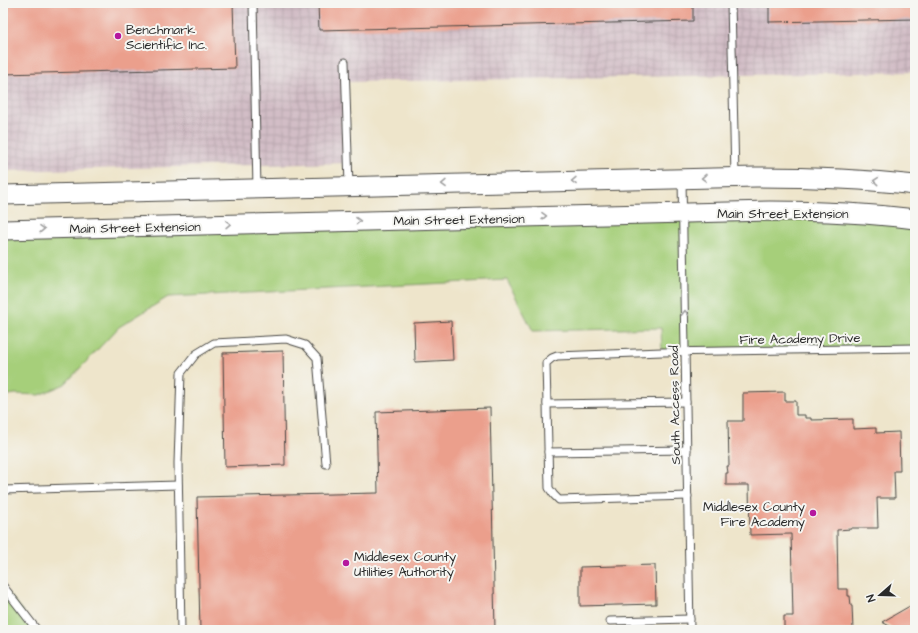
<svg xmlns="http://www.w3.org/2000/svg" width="918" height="633" font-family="'Architects Daughter',sans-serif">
  <defs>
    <pattern id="industrial-grid" width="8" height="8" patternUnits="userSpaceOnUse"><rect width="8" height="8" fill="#d2bdc6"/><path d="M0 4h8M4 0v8" fill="none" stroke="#b4a3aa"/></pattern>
  </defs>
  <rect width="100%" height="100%" fill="#f6f6f2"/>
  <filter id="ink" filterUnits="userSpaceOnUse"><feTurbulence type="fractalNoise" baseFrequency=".025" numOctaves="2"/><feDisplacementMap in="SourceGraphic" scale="8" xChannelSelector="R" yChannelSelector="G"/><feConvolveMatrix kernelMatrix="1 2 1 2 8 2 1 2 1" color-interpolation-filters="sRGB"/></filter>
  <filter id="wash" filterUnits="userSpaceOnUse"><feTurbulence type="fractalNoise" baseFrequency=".012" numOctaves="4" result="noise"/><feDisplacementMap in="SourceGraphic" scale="16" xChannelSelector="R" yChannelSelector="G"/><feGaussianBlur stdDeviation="0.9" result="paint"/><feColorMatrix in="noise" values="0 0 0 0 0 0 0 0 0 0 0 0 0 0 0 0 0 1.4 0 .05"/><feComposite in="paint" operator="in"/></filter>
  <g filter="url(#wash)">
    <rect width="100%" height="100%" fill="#eee5cb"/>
    <!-- industrial -->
    <path fill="url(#industrial-grid)" d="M3,3H915V72L345,82L347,163L3,171Z"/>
    <!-- green -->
    <g fill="#a6cf7a" stroke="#687d52">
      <path d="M707,212L915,219V348L662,352L661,328L533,331L507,280L168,297L119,327L65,384L39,395L15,394L3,396V230Z"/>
      <path d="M3,586L37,630H3Z"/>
    </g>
    <g id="blocks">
      <!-- building -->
      <g fill="#eb9f8c">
        <path d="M3,3H233L235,68L3,74Z"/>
        <path d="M318,3H693V21L319,30Z"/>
        <path d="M769,3H915V19L769,22Z"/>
        <path d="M451,321L453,360L415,362L414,323Z"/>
        <path d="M283,351L285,465L225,467L223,353Z"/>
        <path d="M785,392V401H796V415H805V418H811V420L853,419V429L876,428V433L899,432L900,471H894L895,498H877L878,528H851V529L837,530L838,589H848V596H850L851,606H852L853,630H784V616H793L791,534L750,535L749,485H726V473H728L727,466H729L728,421H743V393Z"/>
        <path d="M490,408L495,630H200L197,497L378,493L376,412Z"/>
        <path d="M655,565L656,604L580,606V567Z"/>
        <path d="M915,603V630H897L882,622Z"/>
      </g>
    </g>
  </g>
  <g filter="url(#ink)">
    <use href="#blocks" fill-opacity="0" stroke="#484743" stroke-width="1"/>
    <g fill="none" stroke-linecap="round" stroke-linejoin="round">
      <!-- lane casing -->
      <g stroke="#484743" stroke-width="9">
        <g id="lane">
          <path d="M253,3L257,189"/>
          <path d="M731,3L735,177"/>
          <path d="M345,62L349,186"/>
          <path d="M682,180L690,630"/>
          <path d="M547,404L686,402"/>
          <path d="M548,452L687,450"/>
          <path d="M3,490L178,485"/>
          <path d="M688,496L559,500L554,495L549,488L546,363L552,358L557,356L662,352L915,348"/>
          <path d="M3,586L37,630"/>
          <path d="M610,621L690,619"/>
          <path d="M181,630L178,463L181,373L196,354L214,343L286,339L305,345L317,358L326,464"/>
        </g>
      </g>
      <!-- secondary casing -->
      <g stroke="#484743" stroke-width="21">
        <g id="secondary">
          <path d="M3,195L756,177C809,177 862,179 915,185"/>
          <path d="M3,230L770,211C818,211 867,213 915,219"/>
        </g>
      </g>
      <!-- lane -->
      <use href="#lane" stroke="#fff" stroke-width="7"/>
      <!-- secondary -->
      <use href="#secondary" stroke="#fff" stroke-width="19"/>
    </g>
    <!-- one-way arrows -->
    <defs><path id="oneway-chevron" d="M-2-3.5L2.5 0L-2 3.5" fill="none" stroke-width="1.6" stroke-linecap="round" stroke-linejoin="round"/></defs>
    <g stroke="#a0a0a0">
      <use href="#oneway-chevron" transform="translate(704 178) rotate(179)"/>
      <use href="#oneway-chevron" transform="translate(574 181) rotate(179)"/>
      <use href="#oneway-chevron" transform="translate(876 181) rotate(-175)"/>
      <use href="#oneway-chevron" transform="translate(444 184) rotate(179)"/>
      <use href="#oneway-chevron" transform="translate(544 216) rotate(-1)"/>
      <use href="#oneway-chevron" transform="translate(358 221) rotate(-1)"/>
      <use href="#oneway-chevron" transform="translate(228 224) rotate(-1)"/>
      <use href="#oneway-chevron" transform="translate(42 229) rotate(-1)"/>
      <use href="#oneway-chevron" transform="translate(685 313) rotate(-91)"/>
    </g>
  </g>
  <!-- markers -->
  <g fill="#b5179e" stroke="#f6f6f2" stroke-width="1.5">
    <circle cx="118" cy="36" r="4"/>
    <circle cx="813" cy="513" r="4"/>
    <circle cx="346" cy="563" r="4"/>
  </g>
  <g text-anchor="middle" stroke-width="4" stroke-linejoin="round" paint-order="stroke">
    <!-- poi labels -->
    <g font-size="13" fill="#2b2b2b" stroke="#f6f6f2" text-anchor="start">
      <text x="126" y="34">Benchmark<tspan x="126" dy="15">Scientific Inc.</tspan></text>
      <text x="805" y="511" text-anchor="end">Middlesex County<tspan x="805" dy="15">Fire Academy</tspan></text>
      <text x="354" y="561">Middlesex County<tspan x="354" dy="15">Utilities Authority</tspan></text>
    </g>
    <!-- street labels -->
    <g font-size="13" fill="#2b2b2b" stroke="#f6f6f2">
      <text x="783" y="218">Main Street Extension</text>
      <text transform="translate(459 219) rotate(-1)" y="5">Main Street Extension</text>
      <text transform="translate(135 227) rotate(-1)" y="5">Main Street Extension</text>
      <text transform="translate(800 338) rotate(-1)" y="5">Fire Academy Drive</text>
      <text transform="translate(674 405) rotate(-91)" y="5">South Access Road</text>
    </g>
  </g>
  <!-- margin -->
  <rect width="918" height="633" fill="none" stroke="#f6f6f2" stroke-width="16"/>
  <!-- north arrow -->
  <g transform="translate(880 595) rotate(250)" stroke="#f6f6f2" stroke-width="3" paint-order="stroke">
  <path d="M0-3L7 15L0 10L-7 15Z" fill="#2b2b2b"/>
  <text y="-6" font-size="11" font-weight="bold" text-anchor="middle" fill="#2b2b2b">N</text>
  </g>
</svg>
